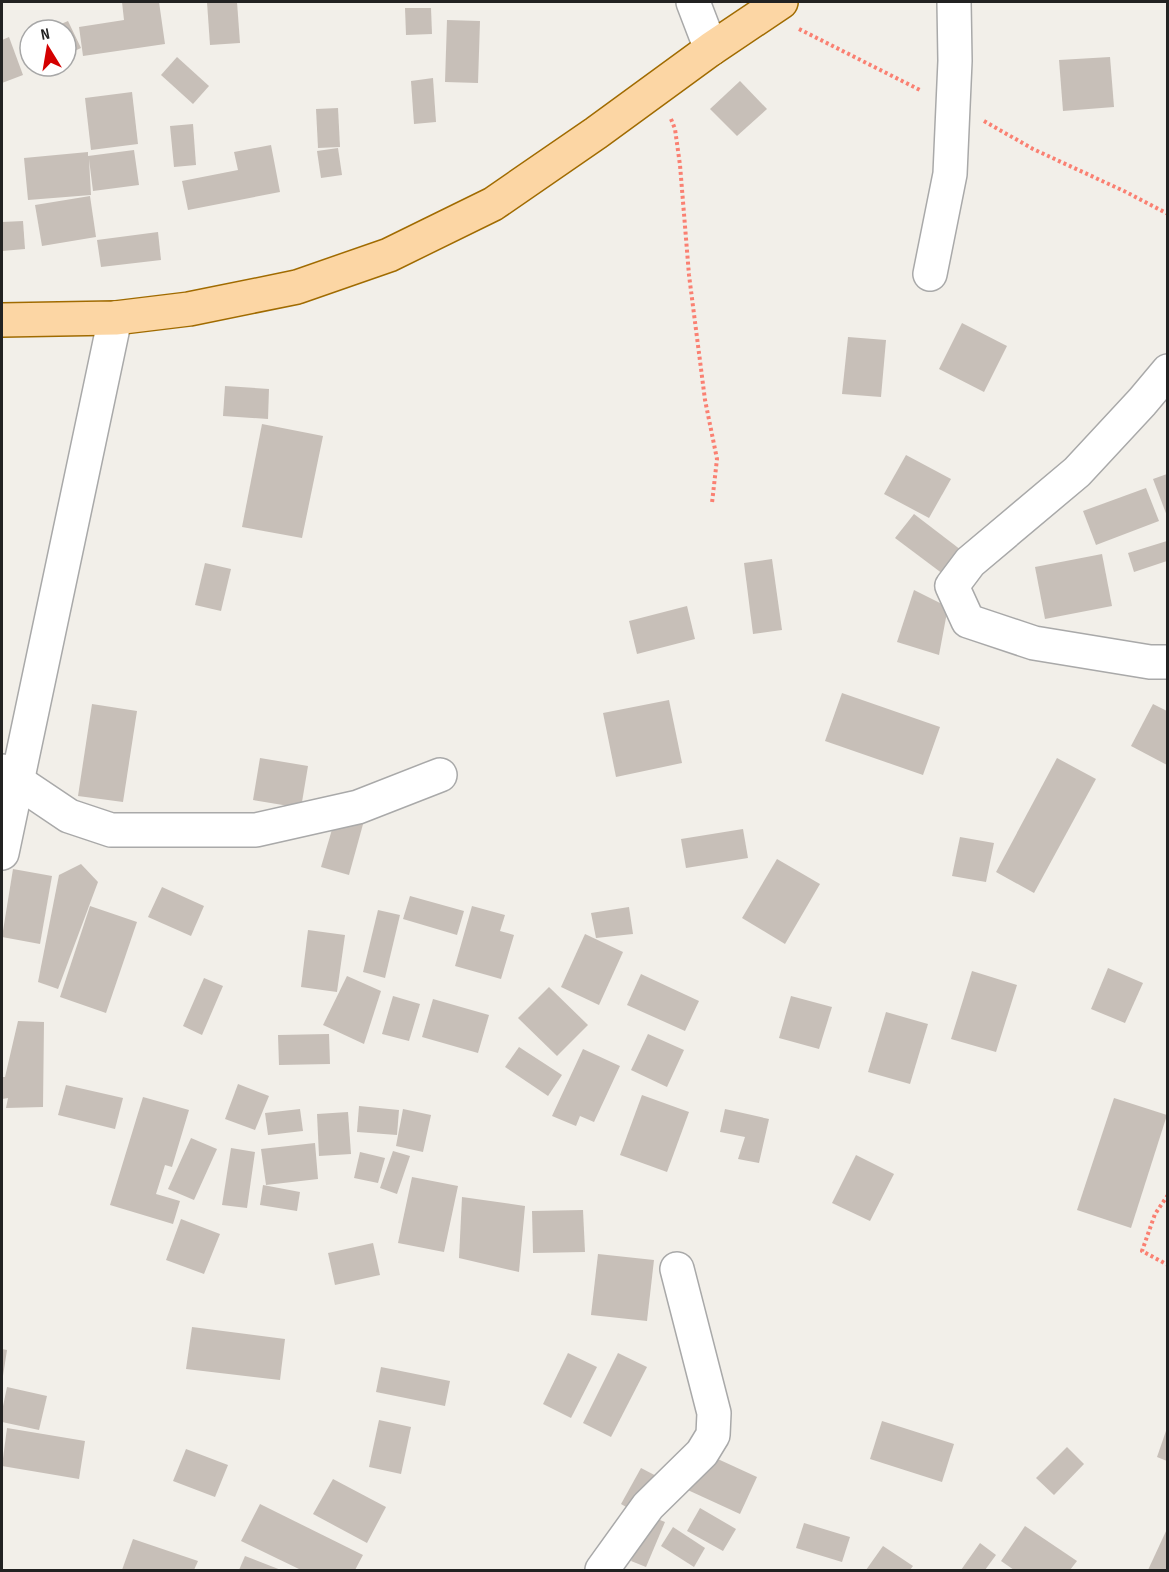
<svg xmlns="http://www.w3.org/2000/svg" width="1169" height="1572" font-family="'Sofia Sans Condensed',sans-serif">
  <rect width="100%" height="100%" fill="#f2efe9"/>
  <!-- building -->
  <g fill="#c7bfb8">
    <path d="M122,2H159L165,44L83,56L79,27L124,20Z"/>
    <path d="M207,2H237L240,43L210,45Z"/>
    <path d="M405,8H431L432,34L406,35Z"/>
    <path d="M447,20L480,21L478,83L445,82Z"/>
    <path d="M68,21L81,48L66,55V30H47Z"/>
    <path d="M9,37L23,75L2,83V40Z"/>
    <path d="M177,57L209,86L193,104L161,75Z"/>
    <path d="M1110,57L1114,107L1063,111L1059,60Z"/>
    <path d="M433,78L436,122L414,124L411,81Z"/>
    <path d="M740,81L767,109L737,136L710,109Z"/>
    <path d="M132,92L138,144L91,150L85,98Z"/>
    <path d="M338,108L340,147L318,148L316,109Z"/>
    <path d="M193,124L196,165L174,167L170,126Z"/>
    <path d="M271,145L280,192L188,210L182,181L238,170L234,152Z"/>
    <path d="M338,148L342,175L321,178L317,151Z"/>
    <path d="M134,150L139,185L93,191L89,159L91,195L28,200L24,158L88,152V156Z"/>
    <path d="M90,196L96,237L42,246L35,205Z"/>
    <path d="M23,221L25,249L2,251V222Z"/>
    <path d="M158,232L161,260L101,267L97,240Z"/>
    <path d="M962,323L1007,346L984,392L939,369Z"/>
    <path d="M848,337L886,340L881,397L842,394Z"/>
    <path d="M225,386L269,389L268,419L223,416Z"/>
    <path d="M262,424L323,436L302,538L242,527Z"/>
    <path d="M906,455L951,479L929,518L884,494Z"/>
    <path d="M1167,474V516L1153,479Z"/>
    <path d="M1146,488L1159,521L1096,545L1083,511Z"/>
    <path d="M914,514L961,550L943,574L895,538Z"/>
    <path d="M1167,541V561L1134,572L1128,553Z"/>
    <path d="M1102,554L1112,606L1045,619L1035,567Z"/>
    <path d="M772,559L782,630L753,634L744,563Z"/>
    <path d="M205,563L231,569L221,611L195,605Z"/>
    <path d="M914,590L948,607L939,655L897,642Z"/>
    <path d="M687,606L695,639L637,654L629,621Z"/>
    <path d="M842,693L940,727L923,775L825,741Z"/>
    <path d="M669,700L682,763L616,777L603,713Z"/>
    <path d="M92,704L137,711L123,802L78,796Z"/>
    <path d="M1153,704L1167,711V765L1131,746Z"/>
    <path d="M260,758L308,766L301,808L253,800Z"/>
    <path d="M1057,758L1096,779L1034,893L996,872Z"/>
    <path d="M338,809L365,817L349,875L321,867Z"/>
    <path d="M743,829L748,858L686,868L681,839Z"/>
    <path d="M960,837L994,843L986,882L952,876Z"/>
    <path d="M777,859L820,884L785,944L742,918Z"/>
    <path d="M81,864L98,882L58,989L38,982L59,875Z"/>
    <path d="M13,869L52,876L40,944L2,937Z"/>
    <path d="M162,887L204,906L191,936L148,917Z"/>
    <path d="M410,896L464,911L457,935L403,919Z"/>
    <path d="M90,906L137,922L106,1013L60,997Z"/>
    <path d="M472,906L505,915L500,931L514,935L501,979L455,966Z"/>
    <path d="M629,907L633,934L596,938L591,913Z"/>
    <path d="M378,910L400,915L385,978L363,972Z"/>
    <path d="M308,930L345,935L337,992L301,987Z"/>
    <path d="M585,934L623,952L599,1005L561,987Z"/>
    <path d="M1108,968L1143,983L1125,1023L1091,1009Z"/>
    <path d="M972,971L1017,985L996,1052L951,1039Z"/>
    <path d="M641,974L699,1001L685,1031L627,1005Z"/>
    <path d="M347,976L381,991L364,1044L323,1025Z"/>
    <path d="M204,978L223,986L202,1035L183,1026Z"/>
    <path d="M549,987L588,1025L557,1056L518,1018Z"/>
    <path d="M393,996L420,1004L409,1041L382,1034Z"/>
    <path d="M791,996L832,1007L819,1049L779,1038Z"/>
    <path d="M433,999L489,1015L478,1053L422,1037Z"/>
    <path d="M886,1012L928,1024L910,1084L868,1072Z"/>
    <path d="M18,1021L44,1022L43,1107L6,1108L8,1098L2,1099V1077H5Z"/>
    <path d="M329,1034L330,1064L279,1065L278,1035Z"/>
    <path d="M648,1034L684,1050L667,1087L631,1070Z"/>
    <path d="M519,1047L562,1075L548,1096L505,1067Z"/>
    <path d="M583,1049L620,1066L594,1122L580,1116L576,1126L552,1116Z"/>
    <path d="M238,1084L269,1096L255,1130L225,1119Z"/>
    <path d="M66,1085L123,1098L115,1129L58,1115Z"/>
    <path d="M642,1095L689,1112L667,1172L620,1155Z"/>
    <path d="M143,1097L189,1110L172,1167L165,1165L156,1194L180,1201L173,1224L110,1205Z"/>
    <path d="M1114,1098L1167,1115L1131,1228L1077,1210Z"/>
    <path d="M359,1106L399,1110L397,1135L357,1132Z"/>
    <path d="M300,1109L303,1131L268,1135L265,1113Z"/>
    <path d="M403,1109L431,1115L423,1152L396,1146Z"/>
    <path d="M725,1109L769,1119L759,1163L738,1159L745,1137L720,1132Z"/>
    <path d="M348,1112L351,1154L319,1156L317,1114Z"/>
    <path d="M191,1138L217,1149L194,1200L168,1189Z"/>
    <path d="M315,1143L318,1179L266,1185L261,1149Z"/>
    <path d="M231,1148L255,1152L247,1208L222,1205Z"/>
    <path d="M393,1151L410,1156L397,1194L380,1188Z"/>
    <path d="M360,1152L385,1158L378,1183L354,1178Z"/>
    <path d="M856,1155L894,1174L870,1221L832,1203Z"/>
    <path d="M412,1177L458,1186L444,1252L398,1243Z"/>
    <path d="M263,1185L300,1192L297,1211L260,1205Z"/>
    <path d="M462,1197L525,1206L519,1272L459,1258Z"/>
    <path d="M583,1210L585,1252L533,1253L532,1211Z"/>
    <path d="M181,1219L220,1234L204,1274L166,1260Z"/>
    <path d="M373,1243L380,1275L335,1285L328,1253Z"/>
    <path d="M598,1254L654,1260L647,1321L591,1315Z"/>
    <path d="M192,1327L285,1339L280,1380L186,1369Z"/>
    <path d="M2,1349L7,1350L3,1376H2Z"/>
    <path d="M568,1353L597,1367L571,1418L543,1404Z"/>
    <path d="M618,1353L647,1367L611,1437L583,1423Z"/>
    <path d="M381,1367L450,1381L445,1406L376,1392Z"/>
    <path d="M7,1387L47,1396L39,1430L2,1422V1411Z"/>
    <path d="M379,1420L411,1427L401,1474L369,1467Z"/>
    <path d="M882,1421L954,1444L942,1482L870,1459Z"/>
    <path d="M7,1428L85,1441L79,1479L2,1466Z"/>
    <path d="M1167,1428V1461L1157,1457Z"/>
    <path d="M1067,1447L1084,1464L1054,1495L1036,1478Z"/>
    <path d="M186,1449L228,1465L215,1497L173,1481Z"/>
    <path d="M696,1449L757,1477L740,1514L679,1486Z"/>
    <path d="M641,1468L666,1481L645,1518L621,1504Z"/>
    <path d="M333,1479L386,1507L367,1543L313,1514Z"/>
    <path d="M260,1504L363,1555L355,1570H301L241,1541Z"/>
    <path d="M700,1508L736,1529L723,1551L687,1531Z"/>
    <path d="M650,1516L665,1522L646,1567L631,1561Z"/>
    <path d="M804,1523L850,1537L842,1562L796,1548Z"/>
    <path d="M1025,1526L1077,1561L1070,1570H1014L1001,1561Z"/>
    <path d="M673,1527L705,1548L694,1567L661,1546Z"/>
    <path d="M1167,1529V1570H1148Z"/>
    <path d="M133,1539L198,1561L194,1570H122Z"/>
    <path d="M980,1543L996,1555L985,1570H961Z"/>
    <path d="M883,1546L913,1566L910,1570H866Z"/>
    <path d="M245,1556L281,1570H239Z"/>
  </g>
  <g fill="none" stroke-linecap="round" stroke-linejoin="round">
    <!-- minor casing -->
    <g stroke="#a9a9a9" stroke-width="36">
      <g id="minor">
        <path d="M693,2L711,49"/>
        <path d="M930,274L950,174L955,61L954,2"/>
        <path d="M1168,371L1142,402L1077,472L970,562L952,586L968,621L1034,643L1150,662H1168"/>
        <path d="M2,771L69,816L111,830H256L358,807L440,775"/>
        <path d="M2,853L115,318"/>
        <path d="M602,1570L648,1506L702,1453L713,1435L714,1413L677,1269"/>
      </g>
    </g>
    <!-- major casing -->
    <g stroke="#a06b00" stroke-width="36">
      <path id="major" d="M2,320L115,318L189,309L297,287L389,255L493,204L596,133L711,49L781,2"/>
    </g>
    <!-- path -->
    <g stroke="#fa8072" stroke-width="4" stroke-dasharray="3 3" stroke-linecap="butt">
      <path d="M799,29L920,90"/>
      <path d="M671,119L675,129L680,165L689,275L705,400L717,459L712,503"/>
      <path d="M984,121L1033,149L1126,192L1168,214"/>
      <path d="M1168,1195L1155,1214L1142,1251L1168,1265"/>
    </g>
    <!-- minor -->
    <use href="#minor" stroke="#fff" stroke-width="33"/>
    <!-- major -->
    <use href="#major" stroke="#fcd6a4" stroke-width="33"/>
  </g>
  <!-- border -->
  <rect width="1169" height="1572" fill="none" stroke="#222222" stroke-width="6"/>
  <!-- north arrow -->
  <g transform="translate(48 48) rotate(349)"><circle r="28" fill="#ffffff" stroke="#a7a7a7" stroke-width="1.5"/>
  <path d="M0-4.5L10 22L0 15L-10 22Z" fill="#d40000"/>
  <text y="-9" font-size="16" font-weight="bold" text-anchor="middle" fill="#222222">N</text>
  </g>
</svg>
